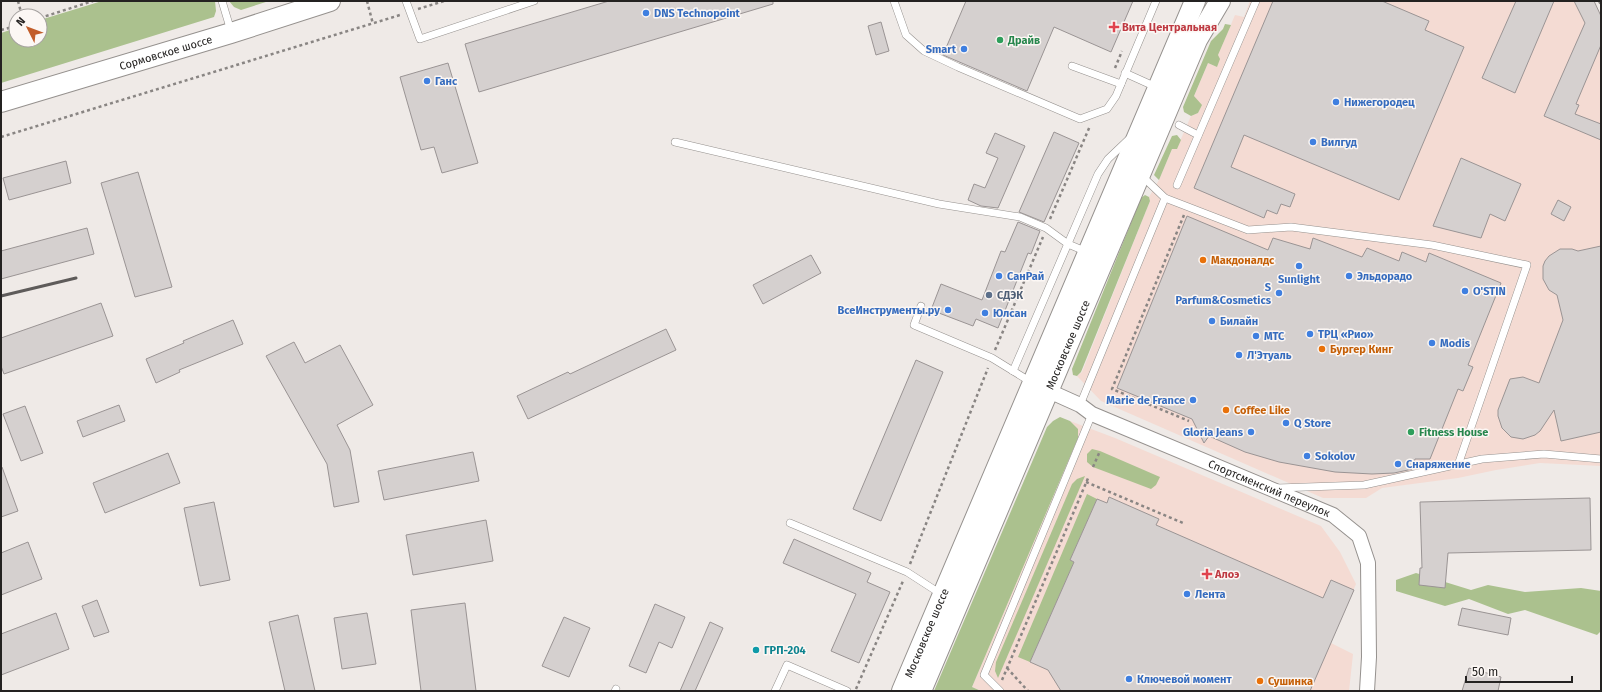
<svg xmlns="http://www.w3.org/2000/svg" width="1602" height="692" font-family="'Fira Sans',sans-serif">
  <rect width="100%" height="100%" fill="#efeae7"/>
  <!-- commercial -->
  <g fill="#f4dbd3">
    <path d="M1250,1H1594L1601,16V466L1540,463L1496,470L1458,478L1382,488L1366,498H1323L1101,401L1077,376L1082,372L1150,201L1149,197L1159,180L1172,149L1177,148L1191,116L1198,113L1201,105L1194,96L1208,63L1217,67L1218,55L1235,15L1244,17Z"/>
    <path d="M1070,421L1115,438L1321,526L1340,552L1356,584L1331,643L1353,654L1349,691H981L972,687L1078,438V429Z"/>
  </g>
  <!-- green -->
  <g fill="#abc18e">
    <path d="M102,1H215L216,11L214,17L1,83V33L16,28V40H40V20Z"/>
    <path d="M229,1H269L241,10L234,7Z"/>
    <path d="M1225,24L1231,25L1218,55L1220,59L1217,67L1208,63L1194,96L1202,105L1198,113L1191,116L1184,112L1183,107L1211,41L1223,29Z"/>
    <path d="M1177,135L1181,140L1177,149H1172L1159,180L1154,175L1172,136Z"/>
    <path d="M1145,195L1149,197L1150,201L1081,372L1077,376L1073,375L1072,369L1141,198Z"/>
    <path d="M1060,417L1070,421L1078,429V438L972,687L981,691H934L1047,427L1053,421Z"/>
    <path d="M1092,449L1100,451L1160,477L1156,485L1151,489L1093,467L1087,462V454Z"/>
    <path d="M1085,476L998,678L995,671L996,662L1072,484L1077,479Z"/>
    <path d="M1087,494L1097,499L1070,560L1074,562L1030,662L1018,657Z"/>
    <path d="M1416,573L1471,590L1488,585L1525,592L1581,588L1601,591V631L1597,635L1525,610L1508,614L1469,599L1445,606L1396,591V580Z"/>
  </g>
  <!-- building -->
  <g fill="#d5d0cf" stroke="#9a9494">
    <path d="M609,1H773V4L479,92L465,44Z"/>
    <path d="M966,1H1133L1111,52L1054,27L1027,91L943,55Z"/>
    <path d="M1273,1H1382L1429,21L1425,30L1464,47L1399,200L1244,135L1231,167L1295,194L1290,207L1281,204L1277,214L1267,210L1264,218L1194,188Z"/>
    <path d="M1516,1H1554L1515,93L1482,78Z"/>
    <path d="M1574,1H1594L1601,16V45L1576,104L1579,105L1575,114L1601,124V140L1544,116L1585,23Z"/>
    <path d="M881,22L889,51L876,55L868,26Z"/>
    <path d="M448,63L478,163L442,173L434,147L421,150L400,77Z"/>
    <path d="M1054,132L1079,143L1044,222L1019,212Z"/>
    <path d="M995,133L1025,146L998,208L981,206L968,200L974,184L985,188L998,158L986,153Z"/>
    <path d="M1461,158L1521,184L1505,221L1490,214L1481,238L1433,226Z"/>
    <path d="M66,161L71,183L9,200L3,178Z"/>
    <path d="M138,172L172,287L135,297L101,183Z"/>
    <path d="M1558,200L1571,207L1564,221L1551,214Z"/>
    <path d="M1187,216L1268,250L1273,238L1310,249L1313,238L1362,257L1367,248L1399,261L1402,252L1426,262L1429,253L1501,283L1468,365L1473,367L1463,391L1458,389L1430,459H1415L1412,469L1408,470L1394,473L1372,474L1335,472L1279,462L1245,452L1209,436L1204,443L1192,419L1117,388Z"/>
    <path d="M1018,222L1040,231L1031,254L1028,253L998,328L976,319L973,326L931,310L941,284L982,300L1001,251L1005,252Z"/>
    <path d="M87,228L94,254L1,279V251Z"/>
    <path d="M1601,246V432L1561,441L1554,410L1540,431L1535,435L1523,439L1511,437L1502,428L1498,416V410L1510,379L1523,377L1539,383L1563,320L1557,295L1549,290L1543,279V266L1545,261L1549,256L1560,249H1572L1578,251Z"/>
    <path d="M811,255L821,273L763,304L753,285Z"/>
    <path d="M101,303L113,336L4,374L1,366V338Z"/>
    <path d="M233,320L243,344L179,370L180,372L156,383L146,359L184,343L183,341Z"/>
    <path d="M666,329L676,350L528,419L517,396L568,372L570,374Z"/>
    <path d="M294,342L305,363L340,345L373,405L337,425L350,450L359,502L334,507L327,464L266,356Z"/>
    <path d="M916,360L943,372L881,521L853,509Z"/>
    <path d="M119,405L125,421L83,437L77,421Z"/>
    <path d="M25,406L43,453L21,461L3,414Z"/>
    <path d="M473,452L479,481L384,500L378,471Z"/>
    <path d="M168,453L180,483L105,513L93,483Z"/>
    <path d="M2,467L18,511L1,517V468Z"/>
    <path d="M1109,497L1159,519L1156,525L1323,598L1331,580L1354,590L1310,691H1061L1048,670L1030,662L1074,562L1070,560L1097,499L1107,503Z"/>
    <path d="M1590,498L1591,550L1448,553L1445,588L1419,585L1420,568H1422L1420,502Z"/>
    <path d="M214,502L230,580L200,586L184,508Z"/>
    <path d="M486,520L493,561L413,575L406,535Z"/>
    <path d="M794,539L871,573L867,582L890,592L859,663L831,651L856,594L783,563Z"/>
    <path d="M28,542L42,579L1,595V553Z"/>
    <path d="M97,600L109,632L94,637L82,606Z"/>
    <path d="M465,603L476,691H421L411,610Z"/>
    <path d="M655,604L685,617L672,648L659,642L646,673L629,666Z"/>
    <path d="M1462,608L1511,618L1508,635L1458,625Z"/>
    <path d="M56,613L69,649L1,675V634Z"/>
    <path d="M367,613L376,664L342,669L334,618Z"/>
    <path d="M298,615L315,691H285L269,622Z"/>
    <path d="M564,617L590,628L569,677L542,666Z"/>
    <path d="M710,622L723,628L695,691H680Z"/>
    <path d="M1469,668L1501,677L1498,691H1462Z"/>
  </g>
  <g fill="none" stroke-linecap="round" stroke-linejoin="round">
    <!-- lane casing -->
    <g stroke="#95918e" stroke-width="8">
      <g id="lane">
        <path d="M222,1L231,31"/>
        <path d="M406,1L420,39L534,1"/>
        <path d="M894,1L906,35L924,51L958,67L1080,119L1107,109L1116,96L1156,1"/>
        <path d="M1072,66L1121,84"/>
        <path d="M1125,73L1156,87"/>
        <path d="M1179,125L1198,135"/>
        <path d="M675,142L939,204L1020,217L1046,228L1068,244L1087,252"/>
        <path d="M1141,175L1165,198L1248,230L1291,227L1432,245L1527,265L1458,465"/>
        <path d="M1177,185L1256,1"/>
        <path d="M921,306L914,325L992,358L1031,382"/>
        <path d="M1013,371L1098,174L1108,159L1128,140"/>
        <path d="M1080,405L1165,198"/>
        <path d="M1277,488L1364,485L1482,459L1544,454L1601,459"/>
        <path d="M790,523L907,572L941,594"/>
        <path d="M615,691L616,689"/>
        <path d="M775,691L787,665L847,691"/>
        <path d="M1000,691L984,675L1092,414"/>
      </g>
    </g>
    <!-- street casing -->
    <g stroke="#95918e" stroke-width="16">
      <g id="street">
        <path id="s1" d="M1040,387L1080,405L1092,414L1333,515L1359,536L1368,563L1369,657L1367,691"/>
      </g>
    </g>
    <!-- secondary casing -->
    <g stroke="#95918e" stroke-width="22">
      <g id="secondary">
        <path id="s2" d="M1,102L231,33L330,1"/>
        <path id="s3" d="M902,691L1195,1"/>
        <path id="s4" d="M921,691L1197,40L1220,1"/>
      </g>
    </g>
    <!-- path -->
    <g stroke="#898583" stroke-width="2.5" stroke-dasharray="3 3" stroke-linecap="butt">
      <path d="M18,1L22,16"/>
      <path d="M367,1L373,24"/>
      <path d="M1599,1L1601,5"/>
      <path d="M418,9L444,1"/>
      <path d="M40,18L93,1"/>
      <path d="M1,30L16,26"/>
      <path d="M1115,68L1122,51"/>
      <path d="M1,137L400,15"/>
      <path d="M1184,215L1112,389L1189,421"/>
      <path d="M1050,219L1090,126"/>
      <path d="M995,350L1043,237"/>
      <path d="M1093,467L1100,451"/>
      <path d="M1086,482L1183,523"/>
      <path d="M910,564L988,368"/>
      <path d="M1007,668L1028,691"/>
      <path d="M1002,680L1089,476"/>
      <path d="M856,689L903,581"/>
    </g>
    <!-- lane -->
    <use href="#lane" stroke="#fff" stroke-width="7"/>
    <!-- street -->
    <use href="#street" stroke="#fff" stroke-width="14"/>
    <!-- secondary -->
    <use href="#secondary" stroke="#fff" stroke-width="20"/>
    <!-- rail -->
    <path stroke="#5e5b5a" stroke-width="3" d="M1,296L76,278"/>
  </g>
  <!-- markers -->
  <g fill="#3f7fe0" stroke="#fcf7f4" stroke-width="1.5">
    <circle cx="646" cy="13" r="4"/>
    <circle cx="964" cy="49" r="4"/>
    <circle cx="427" cy="81" r="4"/>
    <circle cx="1336" cy="102" r="4"/>
    <circle cx="1313" cy="142" r="4"/>
    <circle cx="1299" cy="266" r="4"/>
    <circle cx="999" cy="276" r="4"/>
    <circle cx="1349" cy="276" r="4"/>
    <circle cx="1465" cy="291" r="4"/>
    <circle cx="1279" cy="293" r="4"/>
    <circle cx="948" cy="310" r="4"/>
    <circle cx="985" cy="313" r="4"/>
    <circle cx="1212" cy="321" r="4"/>
    <circle cx="1310" cy="334" r="4"/>
    <circle cx="1256" cy="336" r="4"/>
    <circle cx="1432" cy="343" r="4"/>
    <circle cx="1239" cy="355" r="4"/>
    <circle cx="1193" cy="400" r="4"/>
    <circle cx="1286" cy="423" r="4"/>
    <circle cx="1251" cy="432" r="4"/>
    <circle cx="1307" cy="456" r="4"/>
    <circle cx="1398" cy="464" r="4"/>
    <circle cx="1187" cy="594" r="4"/>
    <circle cx="1129" cy="679" r="4"/>
  </g>
  <g fill="#e0444e" stroke="#fcf7f4" stroke-width="1.5">
    <path d="M1112 21h4v4h4v4h-4v4h-4v-4h-4v-4h4z"/>
    <path d="M1205 568h4v4h4v4h-4v4h-4v-4h-4v-4h4z"/>
  </g>
  <g fill="#2e9e5b" stroke="#fcf7f4" stroke-width="1.5">
    <circle cx="1000" cy="40" r="4"/>
    <circle cx="1411" cy="432" r="4"/>
  </g>
  <g fill="#e8710a" stroke="#fcf7f4" stroke-width="1.5">
    <circle cx="1203" cy="260" r="4"/>
    <circle cx="1322" cy="349" r="4"/>
    <circle cx="1226" cy="410" r="4"/>
    <circle cx="1260" cy="681" r="4"/>
  </g>
  <circle fill="#5c6f8a" stroke="#fcf7f4" stroke-width="1.5" cx="989" cy="295" r="4"/>
  <circle fill="#0f9aa8" stroke="#fcf7f4" stroke-width="1.5" cx="756" cy="650" r="4"/>
  <g text-anchor="middle" stroke-width="3" stroke-linejoin="round" paint-order="stroke">
    <!-- shop labels -->
    <g font-size="11" font-weight="bold" fill="#366cbe" stroke="#fcf7f4" text-anchor="start">
      <text x="654" y="17">DNS Technopoint</text>
      <text x="956" y="53" text-anchor="end">Smart</text>
      <text x="435" y="85">Ганс</text>
      <text x="1344" y="106">Нижегородец</text>
      <text x="1321" y="146">Вилгуд</text>
      <text x="1007" y="280">СанРай</text>
      <text x="1357" y="280">Эльдорадо</text>
      <text x="1299" y="283" text-anchor="middle">Sunlight</text>
      <text x="1271" y="291" text-anchor="end">S<tspan x="1271" dy="13">Parfum&amp;Cosmetics</tspan></text>
      <text x="1473" y="295">O'STIN</text>
      <text x="940" y="314" text-anchor="end">ВсеИнструменты.ру</text>
      <text x="993" y="317">Юлсан</text>
      <text x="1220" y="325">Билайн</text>
      <text x="1318" y="338">ТРЦ «Рио»</text>
      <text x="1264" y="340">МТС</text>
      <text x="1440" y="347">Modis</text>
      <text x="1247" y="359">Л'Этуаль</text>
      <text x="1185" y="404" text-anchor="end">Marie de France</text>
      <text x="1294" y="427">Q Store</text>
      <text x="1243" y="436" text-anchor="end">Gloria Jeans</text>
      <text x="1315" y="460">Sokolov</text>
      <text x="1406" y="468">Снаряжение</text>
      <text x="1195" y="598">Лента</text>
      <text x="1137" y="683">Ключевой момент</text>
    </g>
    <!-- health labels -->
    <g font-size="11" font-weight="bold" fill="#be3a42" stroke="#fcf7f4" text-anchor="start">
      <text x="1122" y="31">Вита Центральная</text>
      <text x="1215" y="578">Алоэ</text>
    </g>
    <!-- leisure labels -->
    <g font-size="11" font-weight="bold" fill="#27864d" stroke="#fcf7f4" text-anchor="start">
      <text x="1008" y="44">Драйв</text>
      <text x="1419" y="436">Fitness House</text>
    </g>
    <!-- street labels -->
    <g font-size="11" fill="#242221" stroke="#fcf7f4">
      <text dy="4" stroke="none"><textPath href="#s2" startOffset="172">Сормовское шоссе</textPath></text>
      <text dy="4" stroke="none"><textPath href="#s4" startOffset="376">Московское шоссе</textPath></text>
      <text dy="4" stroke="none"><textPath href="#s1" startOffset="251">Спортсменский переулок</textPath></text>
      <text dy="4" stroke="none"><textPath href="#s3" startOffset="63">Московское шоссе</textPath></text>
    </g>
    <!-- food labels -->
    <g font-size="11" font-weight="bold" fill="#c56008" stroke="#fcf7f4" text-anchor="start">
      <text x="1211" y="264">Макдоналдс</text>
      <text x="1330" y="353">Бургер Кинг</text>
      <text x="1234" y="414">Coffee Like</text>
      <text x="1268" y="685">Сушинка</text>
    </g>
    <!-- service labels -->
    <g font-size="11" font-weight="bold" fill="#4e5e75" stroke="#fcf7f4" text-anchor="start">
      <text x="997" y="299">СДЭК</text>
    </g>
    <!-- culture labels -->
    <g font-size="11" font-weight="bold" fill="#0d838f" stroke="#fcf7f4" text-anchor="start">
      <text x="764" y="654">ГРП-204</text>
    </g>
  </g>
  <!-- border -->
  <rect width="1602" height="692" fill="none" stroke="#242221" stroke-width="4"/>
  <!-- north arrow -->
  <g transform="translate(28 28) rotate(312)"><circle r="19" fill="#fcf7f4" stroke="#a6a2a0"/>
  <path d="M0-3L7 15L0 10L-7 15Z" fill="#c25d2a"/>
  <text y="-6" font-size="11" font-weight="bold" text-anchor="middle" fill="#242221">N</text>
  </g>
  <!-- scale -->
  <path d="M1466 676v6h106v-6" fill="none" stroke="#242221" stroke-width="2"/>
  <text x="1472" y="676" font-size="12" fill="#242221" stroke="#fcf7f4" stroke-width="3" paint-order="stroke">50 m</text>
</svg>
